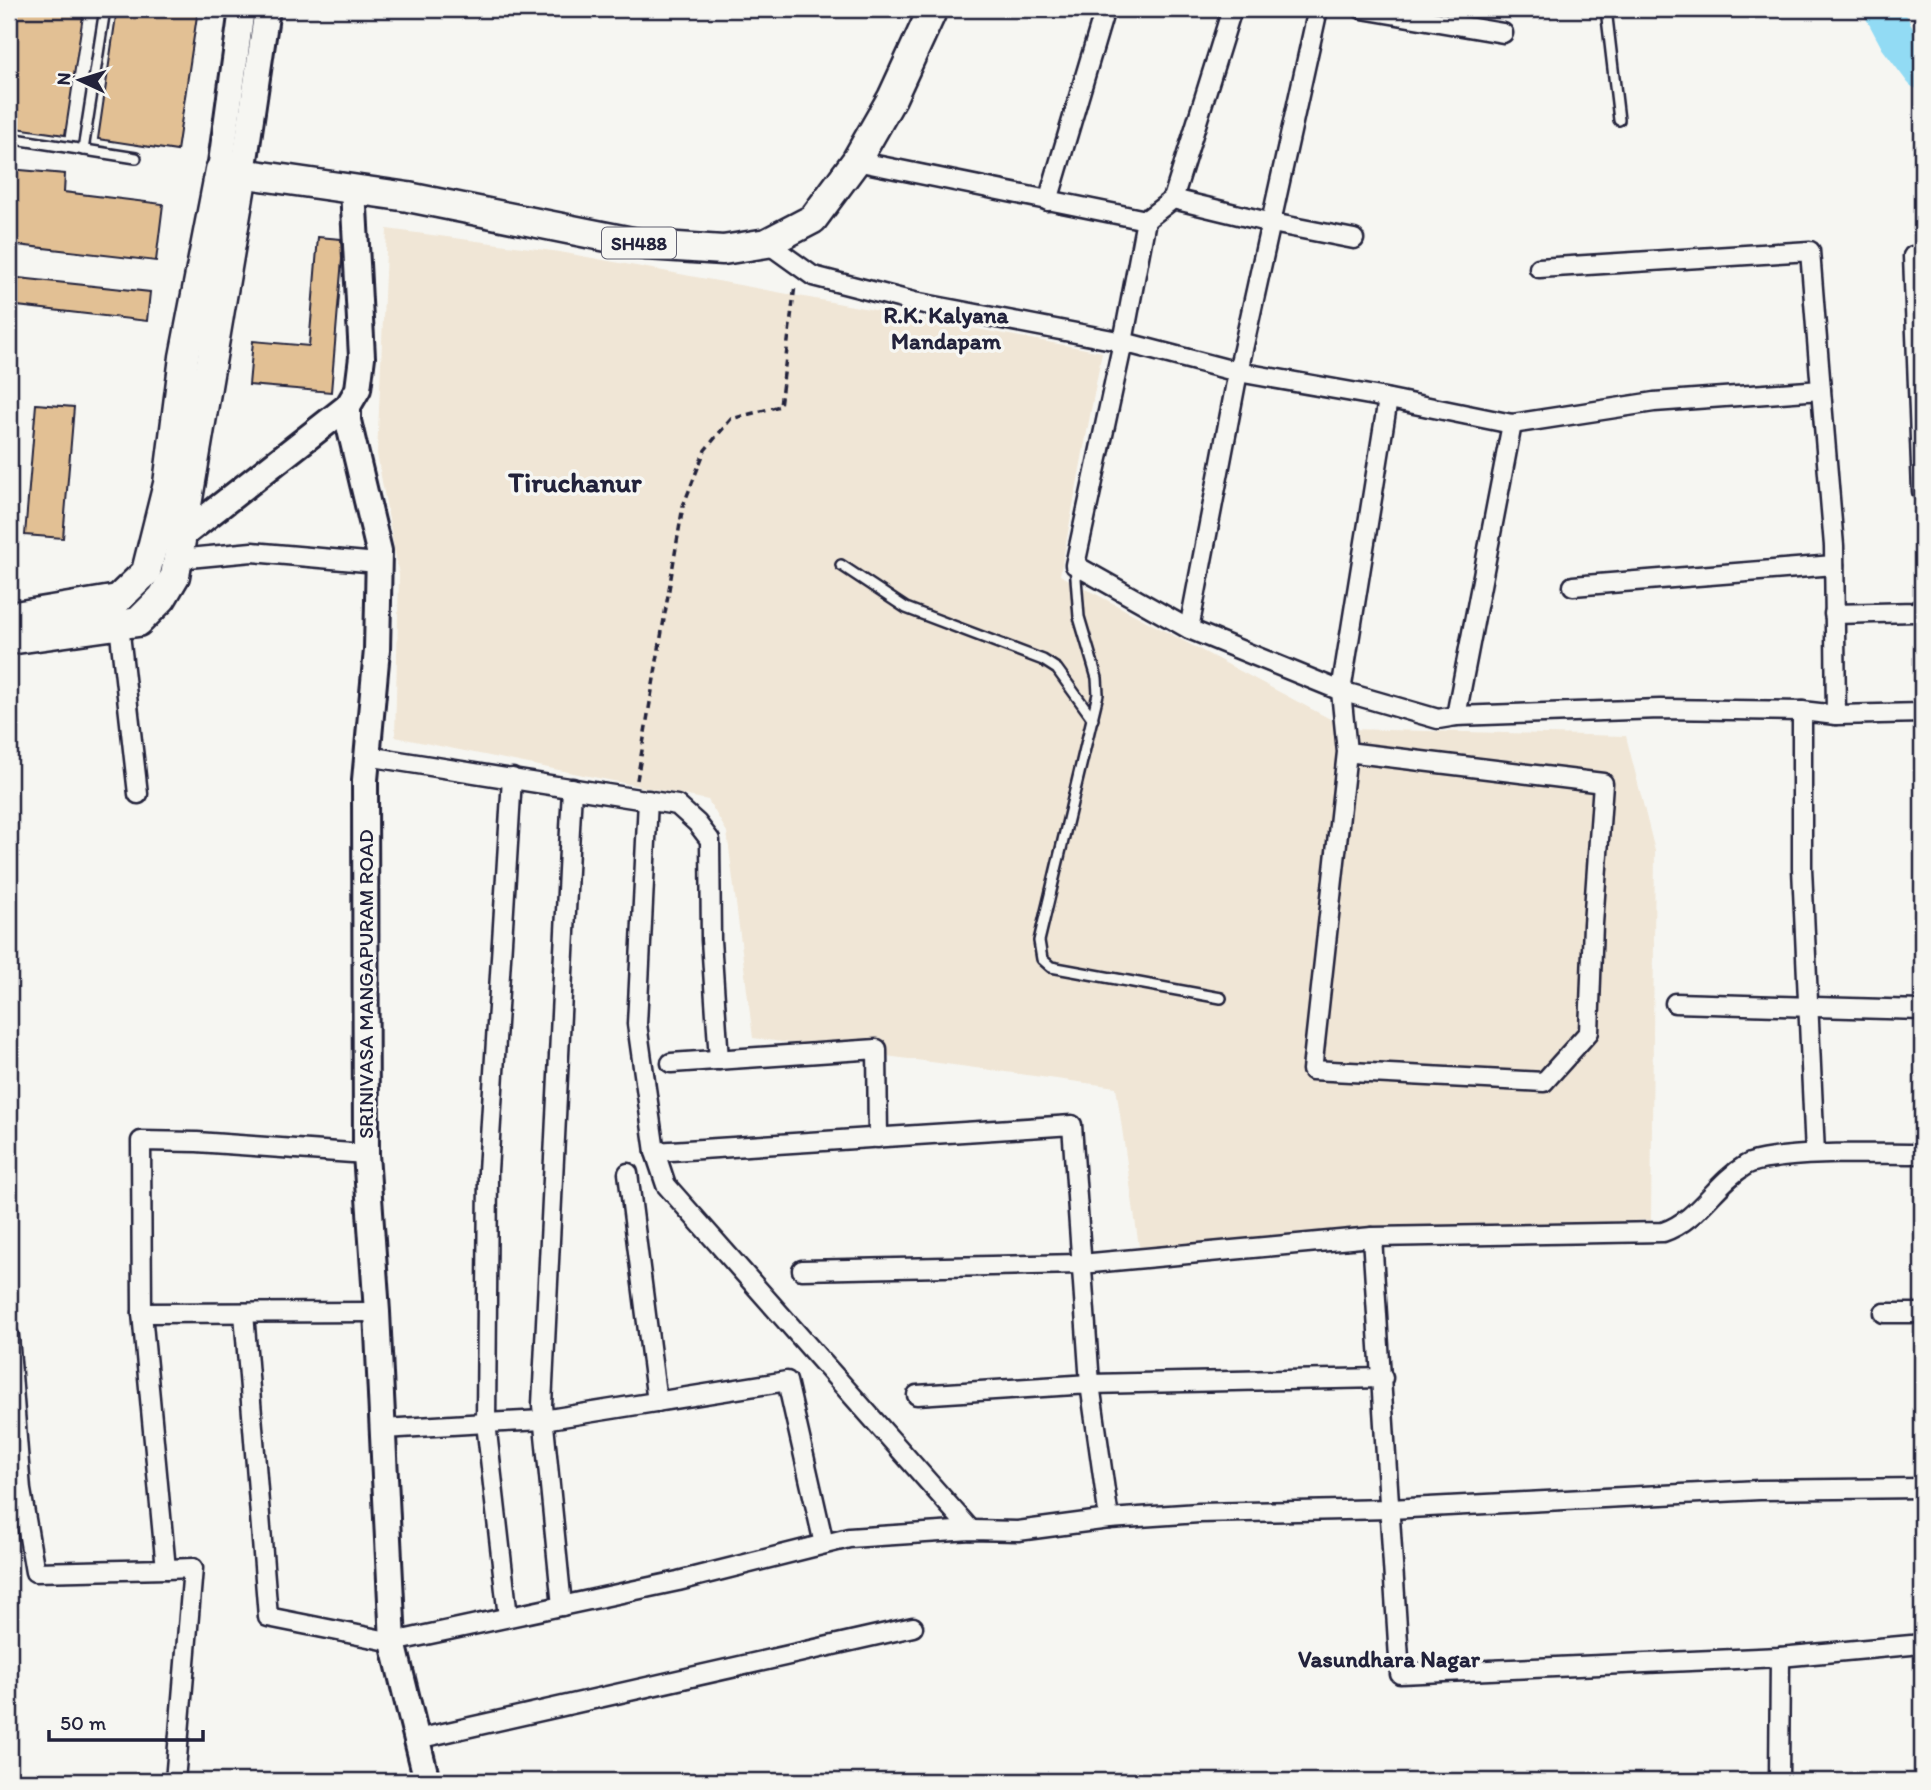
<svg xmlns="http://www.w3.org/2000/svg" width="1931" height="1790" font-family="Itim,sans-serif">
  <rect width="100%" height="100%" fill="#f6f6f2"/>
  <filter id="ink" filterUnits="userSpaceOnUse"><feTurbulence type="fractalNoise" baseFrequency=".0143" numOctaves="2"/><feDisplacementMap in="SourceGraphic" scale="14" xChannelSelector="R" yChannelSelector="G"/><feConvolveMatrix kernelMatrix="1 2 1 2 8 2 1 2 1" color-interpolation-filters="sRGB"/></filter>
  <g filter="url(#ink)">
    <!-- built -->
    <path fill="#f0e6d6" d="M387,229L560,252L1102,352L1060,575L1349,729L1626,736L1655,851L1651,1220L1139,1247L1116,1087L753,1038L727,832L708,800L395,737L399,575L377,454Z"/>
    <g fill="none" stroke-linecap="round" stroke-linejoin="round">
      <!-- river -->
      <path stroke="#92dbf4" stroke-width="37" d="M1882,9L1898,39L1922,71"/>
    </g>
    <!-- building -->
    <g fill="#e2c094" stroke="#22223b" stroke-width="2">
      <path d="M9,9H84L65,135L9,127Z"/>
      <path d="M117,9H198L177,151L98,139Z"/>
      <path d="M9,169L65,174L64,192L163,204L156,261L9,244Z"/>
      <path d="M318,237L341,239L342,259L331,392L249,385L253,341L309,346Z"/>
      <path d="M9,277L150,292L147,321L9,305Z"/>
      <path d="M36,404L74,407L63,538L25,535Z"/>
    </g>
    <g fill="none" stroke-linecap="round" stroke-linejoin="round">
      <!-- lane casing -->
      <g stroke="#22223b" stroke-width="14">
        <g id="lane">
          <path d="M1606,9L1619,120"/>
          <path d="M9,138L136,158"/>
          <path d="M83,150L105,9"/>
          <path d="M841,565L906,608L1043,660L1057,669L1093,719"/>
          <path d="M1075,565L1079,617L1097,678L1098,694L1039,941L1042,959L1051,967L1221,998"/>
        </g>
      </g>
      <!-- street casing -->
      <g stroke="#22223b" stroke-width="23">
        <g id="street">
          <path d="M1362,9L1503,33"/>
          <path d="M856,161L1146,220L1123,342L1075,565L1189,629L1341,691L1438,719L1456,716L1660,709L1802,711"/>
          <path d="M1173,199L1232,9"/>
          <path d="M1048,201L1105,9"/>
          <path d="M1146,220L1173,199L1272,223L1354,239"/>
          <path d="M767,243L813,276L914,302L1123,342L1238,372L1375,396L1512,424L1654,402L1821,390L1810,251L1539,268"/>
          <path d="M1913,256L1922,491"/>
          <path d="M178,559L252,552L378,563"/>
          <path d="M1573,586L1834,565"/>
          <path d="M1834,614L1915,612L1922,607"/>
          <path d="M119,625L138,794"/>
          <path d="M1189,629L1238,372L1318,9"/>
          <path d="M1836,715L1922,713"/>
          <path d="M1456,716L1512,424"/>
          <path d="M1347,752L1312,1070L1544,1082L1589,1032L1593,924L1603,783L1347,752L1341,691L1388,399"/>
          <path d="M367,756L677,805L697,823L710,840L711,940L719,1060"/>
          <path d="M648,800L637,1024L655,1152L666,1185L971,1530"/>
          <path d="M1675,1003L1922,1010"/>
          <path d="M671,1063L877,1049L878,1138"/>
          <path d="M655,1152L1072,1125L1090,1384L1383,1378"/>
          <path d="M1815,1154L1802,868V711L1836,715L1834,546L1821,390"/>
          <path d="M628,1173L657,1402"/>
          <path d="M1372,1237L1400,1674L1780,1657L1922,1644"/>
          <path d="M802,1270L1081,1264L1372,1237L1663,1232C1699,1220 1714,1184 1746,1165C1757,1159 1770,1159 1782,1157C1829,1152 1875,1154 1922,1154"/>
          <path d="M142,1313L377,1312"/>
          <path d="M244,1313L268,1617L393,1642L678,1581L849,1538L971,1530L1018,1531L1109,1519L1199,1513L1390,1509L1759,1490L1922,1488"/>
          <path d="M1884,1313H1922"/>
          <path d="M9,1336L21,1490L35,1572L166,1569L142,1313L141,1141L197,1142L366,1154"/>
          <path d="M917,1395L1090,1384L1109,1519"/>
          <path d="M383,1429L486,1423L488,1171L512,778"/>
          <path d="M166,1569L193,1568L175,1781"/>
          <path d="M562,1606L542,1405L572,788"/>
          <path d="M508,1617L486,1423L543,1420L787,1381L824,1544"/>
          <path d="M417,1739L913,1627"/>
          <path d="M1779,1781L1780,1657"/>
        </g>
      </g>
      <!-- secondary casing -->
      <g stroke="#22223b" stroke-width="30">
        <g id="secondary">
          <path d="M220,170L242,9"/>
          <path d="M243,173L267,9"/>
          <path d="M353,189L362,357L358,389L348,406V421L379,551L377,650L365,780L366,1154L377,1312L393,1642L427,1781"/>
          <path d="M182,536L348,406"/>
        </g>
      </g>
      <!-- primary casing -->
      <g stroke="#22223b" stroke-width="33">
        <g id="primary">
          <path d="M9,617L118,599L146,572L168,484L184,357L220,170L408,197L647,245L723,250L767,243L813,219L856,161L892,98L933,9"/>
          <path d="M9,640L138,622L162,598L175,576L243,173"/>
        </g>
      </g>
      <!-- path -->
      <path stroke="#22223b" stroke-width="3.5" stroke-dasharray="7 5" stroke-linecap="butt" d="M637,780L683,506L705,450L731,419L780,406L795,285"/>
      <!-- lane -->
      <use href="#lane" stroke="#f6f6f2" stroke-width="9"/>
      <!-- street -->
      <use href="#street" stroke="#f6f6f2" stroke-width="18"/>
      <!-- secondary -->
      <use href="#secondary" stroke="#f6f6f2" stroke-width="24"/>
      <!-- primary -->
      <use href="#primary" stroke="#f6f6f2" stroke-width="28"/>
    </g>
  </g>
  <g text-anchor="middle" stroke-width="7" stroke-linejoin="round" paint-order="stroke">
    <!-- shield labels -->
    <rect fill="#f6f6f2" stroke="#626272" stroke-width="2" x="602" y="227.5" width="74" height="31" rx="5"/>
    <g font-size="19" font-weight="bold" fill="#22223b">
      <text x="639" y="250">SH488</text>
    </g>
    <!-- street labels -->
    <g font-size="21" fill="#22223b" stroke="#f6f6f2">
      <text transform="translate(366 984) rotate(-90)" y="7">SRINIVASA MANGAPURAM ROAD</text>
    </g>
    <!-- neighbourhood labels -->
    <g font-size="23" font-weight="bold" fill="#22223b" stroke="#f6f6f2">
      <text x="946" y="323">R.K. Kalyana<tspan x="946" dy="26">Mandapam</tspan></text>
      <text x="1389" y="1667">Vasundhara Nagar</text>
    </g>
    <!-- district labels -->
    <g font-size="28" font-weight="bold" fill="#22223b" stroke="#f6f6f2">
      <text x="575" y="492">Tiruchanur</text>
    </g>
  </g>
  <!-- margin -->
  <rect width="1931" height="1790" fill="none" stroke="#f6f6f2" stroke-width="35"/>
  <rect x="18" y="18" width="1896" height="1755" fill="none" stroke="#22223b" stroke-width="2.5" filter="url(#ink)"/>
  <!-- north arrow -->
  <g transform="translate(80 80) rotate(274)" stroke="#f6f6f2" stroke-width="5" paint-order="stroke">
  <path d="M0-5L12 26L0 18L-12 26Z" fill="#22223b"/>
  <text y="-10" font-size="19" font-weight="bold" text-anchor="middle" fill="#22223b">N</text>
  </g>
  <!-- scale -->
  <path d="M49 1730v10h154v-10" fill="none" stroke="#22223b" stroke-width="3.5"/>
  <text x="60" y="1730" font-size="21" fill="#22223b" stroke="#f6f6f2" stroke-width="5" paint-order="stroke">50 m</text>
</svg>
